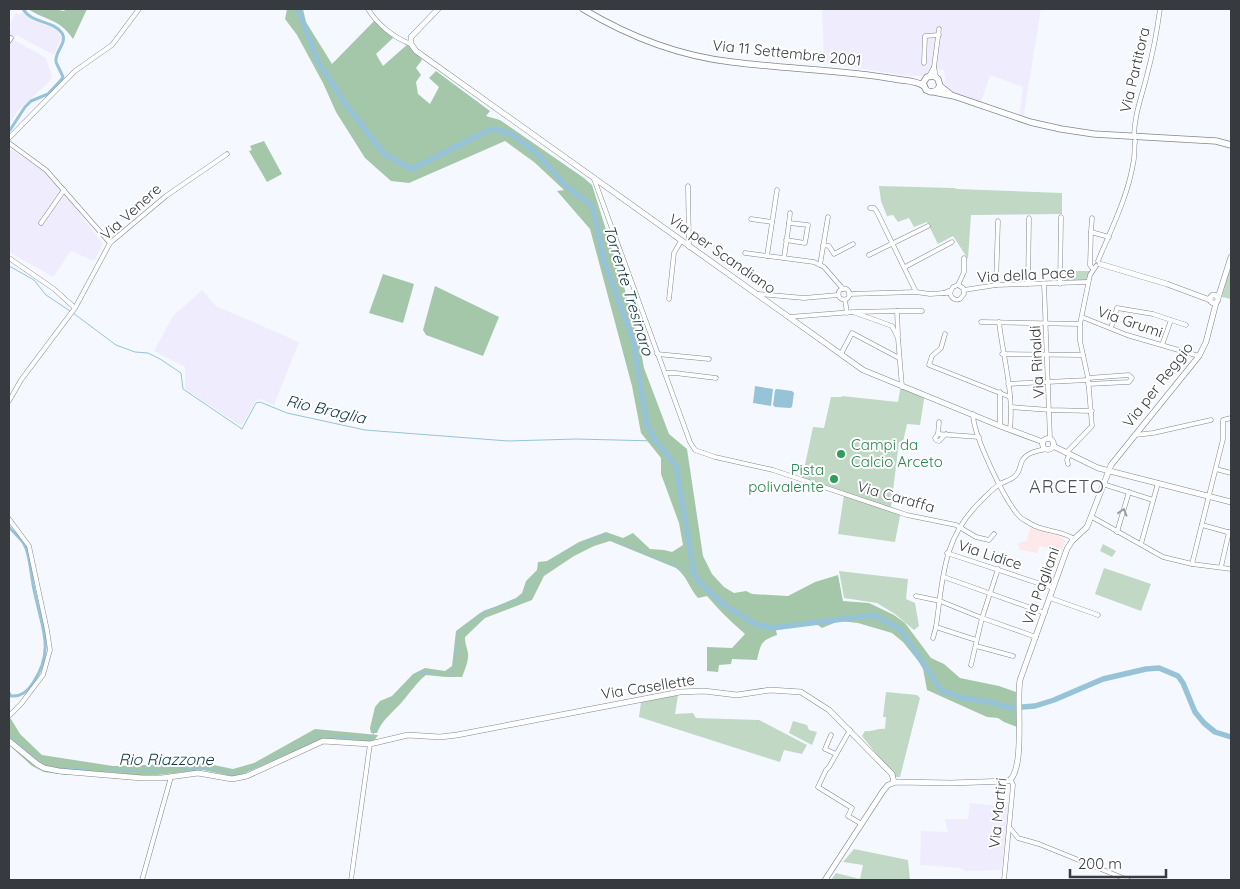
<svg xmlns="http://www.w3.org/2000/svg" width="1240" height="889" font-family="Quicksand,sans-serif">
  <rect width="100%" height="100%" fill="#f5f9ff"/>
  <!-- industrial -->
  <g fill="#efecfe">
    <path d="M822,9H1041L1023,120L1019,118L1023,87L990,75L980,105L954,96L946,90L944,70H930L924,76H910L824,63Z"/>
    <path d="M22,12L36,22L53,27L58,32L61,38L54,55L16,35L14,40L46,58L52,77L49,82L17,111L9,126V32L12,28L9,26L16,13L20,15Z"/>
    <path d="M9,148L45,172L68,198L103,244L94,261L71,251L53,277L9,252Z"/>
    <path d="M202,290L216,306L299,342L274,405L260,399L256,401L241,426L185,389V367L154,351L173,316Z"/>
    <path d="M970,803L1010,807L1001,870L965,871L960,868L920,865L921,831L948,832L945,819H968Z"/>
  </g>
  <!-- education -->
  <path fill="#fee8ea" d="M1030,528L1062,537L1065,540L1062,552L1039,546L1037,553L1020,550L1018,545L1019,543L1027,540Z"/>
  <!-- green -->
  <g fill="#c0d8c4">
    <path d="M879,186L954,188L957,189L1062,193V214L971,215L968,259L953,236L938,244L927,222L914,227L909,218L898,222L893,215L887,216L881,201Z"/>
    <path d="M1065,271H1090L1086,280L1065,281Z"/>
    <path d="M1228,272H1231V299L1222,297Z"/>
    <path d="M901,385L925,393L920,425L907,424L903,442H899L891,507L901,511L895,542L838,534L844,495L802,479L813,427L824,428L831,397H842V396L898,402Z"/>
    <path d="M1103,544L1116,551L1112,557L1100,551Z"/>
    <path d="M1104,568L1151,584L1141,611L1095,594Z"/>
    <path d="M839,571L908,579L906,599L915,603L919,626L914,630L895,614L877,603L844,598Z"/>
    <path d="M886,692L917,695L920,698L900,777H895L862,736L865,731C873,732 878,728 885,729L886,717H883Z"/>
    <path d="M678,695L675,714L693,713L696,718L759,720L807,745L802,754L784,750L780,762L639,717L641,702Z"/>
    <path d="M793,721L807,725L809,730L817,732L812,745L789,733Z"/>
    <path d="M854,849L908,860L910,880H831L836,873L860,879L863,865L843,862Z"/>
  </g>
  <!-- forest -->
  <g fill="#a4c7aa">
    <path d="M28,9H53L64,11L66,9H87L73,39C59,18 46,21 28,9Z"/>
    <path d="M287,9H303L306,22L332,64L375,20L394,37L376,54L383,66L409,43L422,60L416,68L421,75L416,82L418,94L430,104L439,87L429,78L436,71L490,111L486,116L500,120L584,178L592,185L629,303L638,335L644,368L669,434L687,449L703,556L712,574L724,587L734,593L746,591L752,594L788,596L815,582L838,575L843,601L869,603L894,615L905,623L931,658L944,664L960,678L999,686L1016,692L1017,727L1004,722L998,718L987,717L927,690L923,669L919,662L903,642L892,633L858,623L839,621L822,628L816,624L776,630L777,635C760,641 761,644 757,660L732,659L731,664L719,665L718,672L707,671V647L732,648L745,634C731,622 718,609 707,596L698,598C689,588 687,576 676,568L610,541L594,546L574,556L544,576L532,600L485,618L465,637C465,644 467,647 468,653C469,660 465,670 462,677H446L426,675C416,683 410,693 402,702C393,712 382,720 377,733H371L370,728L375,707L380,701L392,696L413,674L425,668L445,671L452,666L456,631L480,613L516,598L522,593L526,581L537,570L538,562L547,561L579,542L606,532L623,538L633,533L650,549L664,550L672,552L683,545L679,523L661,474V458L641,433L632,386L590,229L557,191L564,190L534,162L505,141L409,183L391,181L365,158L336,112L323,83L297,35L285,19Z"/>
    <path d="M264,141L282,174L267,182L249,151L252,150L250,146Z"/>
    <path d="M383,274L414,284L403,323L369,313Z"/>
    <path d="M435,286L499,317L483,356L426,335L423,330Z"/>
    <path d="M9,718L11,719L20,734L42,755L113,766L204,763L233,769L254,763L315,729L378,735L374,741C356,742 339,737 321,740L236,777L203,770L148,776L106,772L67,775L44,772L32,766L9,745Z"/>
  </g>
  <!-- water -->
  <g fill="#96c3d8">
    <path d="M755,386L773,389L771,406L753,403Z"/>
    <path d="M777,389L792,391L794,393L792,407L790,408L775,407L773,405L775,390Z"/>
  </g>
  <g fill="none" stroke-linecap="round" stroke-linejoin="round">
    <!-- stream -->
    <g stroke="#96c3d8" stroke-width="1">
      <path d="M9,266L34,280L46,295L70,311"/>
      <path d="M73,313L116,345L135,352L148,353L160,359L181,373L183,389L242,429L256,403L260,402L287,413L365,430L508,441L576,439L656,441"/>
      <path d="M9,735L44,765"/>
      <path d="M58,768L139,771L204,768L240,774L317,735L369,738L373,735L381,709L396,698L419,672L444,674L451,672L455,665L458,633L484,611L522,599L535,578L572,548L604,536L694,574"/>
    </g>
    <!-- canal -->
    <g stroke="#96c3d8" stroke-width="3">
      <path d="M10,130L25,107L31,101L48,94L61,80L63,77C61,72 58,67 56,62C54,52 68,43 62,33C53,20 32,24 23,9"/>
      <path d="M9,527L23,542L26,548C31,562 31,579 35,594C42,628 55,650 33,683C28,691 21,697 11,696L9,693"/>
    </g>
    <!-- river -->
    <path stroke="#96c3d8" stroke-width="5.5" d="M298,9L318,62L347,106L384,154L412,169L491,129L510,133L535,152L567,187L590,204L594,213L604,261L633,340L647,425L656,441L676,466L694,574L699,582L724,605L755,624L772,628L874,615L901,630L941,690L962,698L991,702L1010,708L1035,706L1054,700L1103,679L1146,669L1159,668L1178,676L1183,683L1195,712L1204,723L1215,732L1231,737"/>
    <!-- minor casing -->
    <g stroke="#81868f" stroke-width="5">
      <g id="minor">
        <path d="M368,9C377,24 394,38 411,44"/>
        <path d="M9,41L11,38"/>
        <path d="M924,63L925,36L939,35"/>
        <path d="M934,67L939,29"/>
        <path d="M929,76L934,67L936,77"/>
        <path d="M1134,137C1134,115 1142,96 1147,75C1153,53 1157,31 1160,9"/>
        <path d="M9,138L75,71L112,45L139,9"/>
        <path d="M9,143L46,170L110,243"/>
        <path d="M594,179L690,442L695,450L715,457L773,470L907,515L956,525L976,537L989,540L994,534"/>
        <path d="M688,186L689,247"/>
        <path d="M870,208H874L877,212L916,292"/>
        <path d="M1092,218L1091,232L1109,237"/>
        <path d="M751,219L772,222"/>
        <path d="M41,223L64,190"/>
        <path d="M789,223L790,213"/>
        <path d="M1091,232L1090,265L1093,269"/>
        <path d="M823,245L829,246L834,254L853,244"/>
        <path d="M745,253L814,262L824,267L843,289"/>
        <path d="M869,255L928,226"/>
        <path d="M767,256L777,190"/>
        <path d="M9,258L54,289L75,308"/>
        <path d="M784,258L789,223L808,225L805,243L786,240"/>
        <path d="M1098,261C1110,232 1128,196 1133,164C1135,157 1134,149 1135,141"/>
        <path d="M820,265L828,217"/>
        <path d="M905,267L952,242"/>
        <path d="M1028,284L1029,218"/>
        <path d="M1044,284L1050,439"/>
        <path d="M1060,284L1061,217"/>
        <path d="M958,285L964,272V258"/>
        <path d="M996,285L998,221"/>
        <circle cx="844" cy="294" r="5.5"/>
        <path d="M964,290L996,285L1088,282"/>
        <path d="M950,293L953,287L958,285L963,288L964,294L960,299C955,301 951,298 950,293H944L951,290"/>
        <path d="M758,294L804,298L838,295"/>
        <path d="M849,294L916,292L930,294L944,293"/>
        <path d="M669,299L674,253L681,241"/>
        <path d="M845,300L847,313"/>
        <path d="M897,311H922"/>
        <path d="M855,312L897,311L898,335"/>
        <path d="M789,317L853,312L892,326L898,338L902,387"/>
        <path d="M1082,317L1127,335L1199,356"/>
        <path d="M1171,320L1186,325"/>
        <path d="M981,322L1080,324"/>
        <path d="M999,322C1003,357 1014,393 1010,429"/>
        <path d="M1111,328L1117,308L1153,314L1171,320L1162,345"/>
        <path d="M945,334L941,348L932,356L929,365L1010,397"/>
        <path d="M657,354L709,359"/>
        <path d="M841,354L852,333L899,358"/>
        <path d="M1002,354L1083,355"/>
        <path d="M665,373H675L716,378"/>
        <path d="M1088,378L1129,375L1132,378L1129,382L1088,384"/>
        <path d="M1008,384L1088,380"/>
        <path d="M9,401L21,380L75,308L110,243L166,196L227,154"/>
        <path d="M1011,407L1050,410L1092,411"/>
        <path d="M973,414C973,435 1006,504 1021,518C1024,520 1028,522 1031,524C1044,532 1061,530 1074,539"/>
        <path d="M1000,426V392"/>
        <path d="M938,434L939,422"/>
        <path d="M946,434L939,441L936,440L935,438L938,434L979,437"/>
        <path d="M1135,435L1153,433L1211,420"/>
        <path d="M1066,453L1092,426L1088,378L1080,341V324L1090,275L1096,266"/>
        <path d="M1068,464L1067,460L1069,455"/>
        <path d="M1216,469L1231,473"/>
        <path d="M1103,484L1153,500"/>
        <path d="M1092,517L1163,557L1192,564L1231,569"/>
        <path d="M9,519L29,546L47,630L50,650L43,675L21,704L9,716"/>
        <path d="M1202,525L1231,533"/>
        <path d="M1117,532L1129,492"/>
        <path d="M1141,544L1158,483"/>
        <path d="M947,553L1053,588"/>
        <path d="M1192,564L1223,439V420L1231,418"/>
        <path d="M1221,567L1229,532"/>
        <path d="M944,577L1045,613"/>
        <path d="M916,596L940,601L982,618L1036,637"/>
        <path d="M1050,598L1098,615"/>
        <path d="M936,627L976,640"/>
        <path d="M933,638L936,627C943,579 942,539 980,502C986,496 992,489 1000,484C1005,481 1012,480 1016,475C1020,471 1020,465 1022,461C1027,452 1037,451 1046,449"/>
        <path d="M976,646L1013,656"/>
        <path d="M971,665L982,618L998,569"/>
        <path d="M850,730L829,767L826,770L818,787L852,808L848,816L860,823"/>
        <path d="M831,735L825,749L836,754"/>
        <path d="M1010,828L1018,838L1039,844L1128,880"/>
        <path d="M142,880L171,777"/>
        <path d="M351,880L370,744"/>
        <path d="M1004,880L1013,785L1011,780"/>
      </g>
    </g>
    <!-- tertiary casing -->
    <g stroke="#81868f" stroke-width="6">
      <g id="tertiary">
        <path d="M438,9L411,37V44L416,51L863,370L1000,426L1043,442"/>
        <path d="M1100,264L1167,284L1210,300"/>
        <circle cx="1214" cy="299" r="4"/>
        <path d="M1218,298L1231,257"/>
        <circle cx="1048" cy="444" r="5.5"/>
        <path d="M1053,446L1098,468L1231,502"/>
        <path d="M9,741L37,764L44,768L59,771L142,778H162L198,773L232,779L247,776L323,741L370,744L408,735L440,737L457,735L680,692L704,691L737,695L770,690L801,692L829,710L892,774L894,782"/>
        <path d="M825,880L883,791L888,785L896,782L951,783L1008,781C1026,773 1016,699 1020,680L1067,549L1072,541L1087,527L1111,465L1199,356L1206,342L1216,303"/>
      </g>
    </g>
    <!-- secondary casing -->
    <g stroke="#81868f" stroke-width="7">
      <g id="secondary">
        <path d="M583,9C628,36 679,56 732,62C786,69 841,70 895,79C904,81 915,80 924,86"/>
        <path d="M940,86L937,90L931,92L926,90L923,83L927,77L934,76L938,79L940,86L950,94"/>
        <path d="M934,92L954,96L1030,122L1061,129L1094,134L1216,141L1231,145"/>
      </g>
    </g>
    <!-- minor -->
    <use href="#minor" stroke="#fff" stroke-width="4"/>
    <!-- tertiary -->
    <use href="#tertiary" stroke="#fff" stroke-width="5"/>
    <!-- secondary -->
    <use href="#secondary" stroke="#fff" stroke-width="5.5"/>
  </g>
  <!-- one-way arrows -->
  <defs><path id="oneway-chevron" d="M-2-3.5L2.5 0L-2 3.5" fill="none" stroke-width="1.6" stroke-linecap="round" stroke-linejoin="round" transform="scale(1.25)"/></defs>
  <use stroke="#9b9c9e" href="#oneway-chevron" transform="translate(1123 512) rotate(-73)"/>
  <!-- markers -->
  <g fill="#2e9e5b" stroke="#fff" stroke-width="2">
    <circle cx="841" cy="454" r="5"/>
    <circle cx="834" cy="479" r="5"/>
  </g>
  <g text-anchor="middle" stroke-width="4" stroke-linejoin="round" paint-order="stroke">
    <!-- street labels -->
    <g font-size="15" fill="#373a3e" stroke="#fff">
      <text transform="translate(787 53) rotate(6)" y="5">Via 11 Settembre 2001</text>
      <text transform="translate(1135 70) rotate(-77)" y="5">Via Partitora</text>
      <text transform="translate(131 212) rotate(-42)" y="5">Via Venere</text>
      <text transform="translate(722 254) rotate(35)" y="5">Via per Scandiano</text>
      <text transform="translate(1026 275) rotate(-3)" y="5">Via della Pace</text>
      <text transform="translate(1130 322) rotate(19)" y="5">Via Grumi</text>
      <text transform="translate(1037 362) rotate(-93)" y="5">Via Rinaldi</text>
      <text transform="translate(1158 385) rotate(-52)" y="5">Via per Reggio</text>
      <text transform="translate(896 497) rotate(16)" y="5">Via Caraffa</text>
      <text transform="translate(990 555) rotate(18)" y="5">Via Lidice</text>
      <text transform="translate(1041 586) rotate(-70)" y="5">Via Pagliani</text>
      <text transform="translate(648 687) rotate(-9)" y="5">Via Casellette</text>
      <text transform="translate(998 813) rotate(-84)" y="5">Via Martiri</text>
    </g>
    <!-- leisure labels -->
    <g font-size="15" fill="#27864d" stroke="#fff" text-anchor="start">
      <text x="851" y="450">Campi da<tspan x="851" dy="17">Calcio Arceto</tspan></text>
      <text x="824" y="475" text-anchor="end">Pista<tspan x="824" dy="17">polivalente</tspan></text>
    </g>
    <!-- water labels -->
    <g font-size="16" font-style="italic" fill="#0d3645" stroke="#fff">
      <text transform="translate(629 290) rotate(73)" y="6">Torrente Tresinaro</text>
      <text transform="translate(326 409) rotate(13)" y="6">Rio Braglia</text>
      <text x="166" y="765">Rio Riazzone</text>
    </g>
    <!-- quarter labels -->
    <g font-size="18" letter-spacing="1" fill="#4b5058" stroke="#fff">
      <text x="1067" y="493">ARCETO</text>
    </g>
  </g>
  <!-- border -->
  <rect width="1240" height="889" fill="none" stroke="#373a3e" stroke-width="20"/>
  <!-- scale -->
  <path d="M1070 869v8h96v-8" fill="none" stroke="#373a3e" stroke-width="2.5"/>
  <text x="1078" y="869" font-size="15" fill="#373a3e" stroke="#ffffff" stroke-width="4" paint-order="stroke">200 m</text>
</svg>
